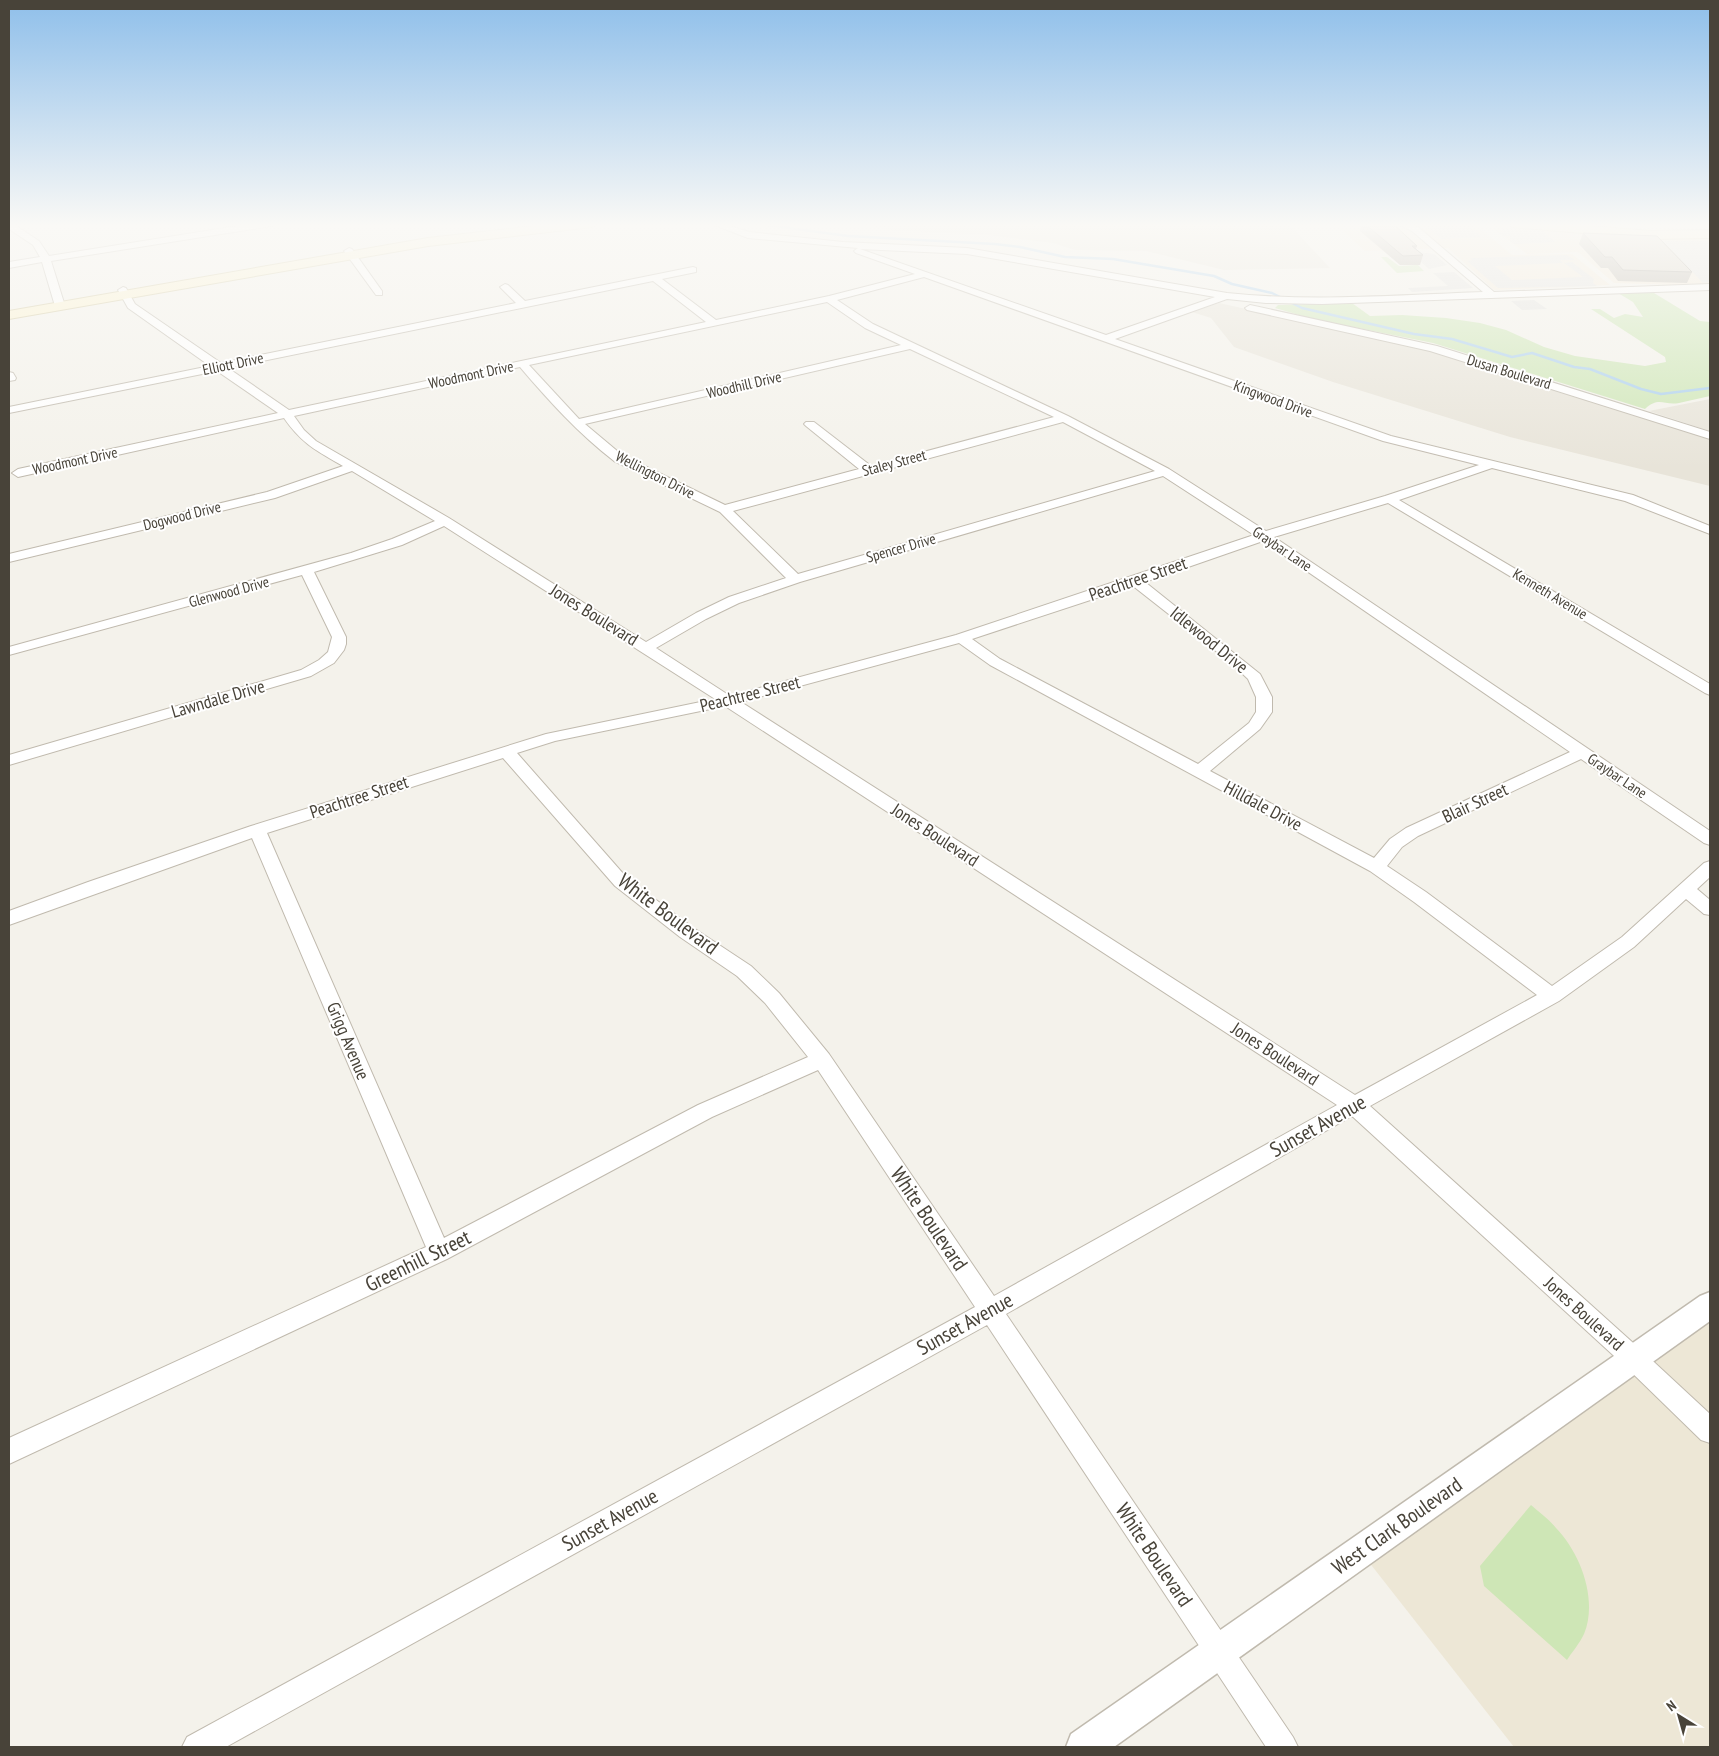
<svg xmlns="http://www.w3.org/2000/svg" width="1719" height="1756" font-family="'PT Sans Narrow',sans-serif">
  <rect width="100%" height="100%" fill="#f4f2eb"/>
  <!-- residential -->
  <g fill="#e8e4d9">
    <path d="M859,223H1288L1330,268L1224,270L1146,251L1075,250L1053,243L989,235L890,230Z"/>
    <path d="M1219,303L1431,350L1710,438V486L1510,437L1333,382L1234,347L1211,318L1192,312Z"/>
    <path d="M1710,399V431L1649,411Z"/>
  </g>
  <!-- commercial -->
  <g fill="#f4ead8">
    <path d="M1334,223H1467L1476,225L1512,255L1572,254L1610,285L1494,290L1448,248L1365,251Z"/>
    <path d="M1498,226L1585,234L1669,239H1710V284L1678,285L1614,283L1578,252L1527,254L1491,227Z"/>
  </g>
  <!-- education -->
  <path fill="#ede7d6" d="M1710,1305V1747H1514L1361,1552Z"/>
  <!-- green -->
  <g fill="#cee6b6">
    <path d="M1381,257H1387L1399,266L1418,265L1424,271L1397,273Z"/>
    <path d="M1618,293H1654L1700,321L1710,322V396C1700,398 1689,401 1679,403C1664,406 1659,396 1645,409L1433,343L1313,319L1275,308L1278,305L1352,303L1370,316L1402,315L1446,318L1480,323L1506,330L1544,347L1575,356L1645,366L1666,362L1665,357L1591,309H1600L1614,318L1625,314L1643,317L1633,302Z"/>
    <path d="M1531,1505C1539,1512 1549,1519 1556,1528C1581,1554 1598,1600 1584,1634C1580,1643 1572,1652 1567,1660L1484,1586L1480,1566Z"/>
  </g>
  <!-- parking -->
  <g fill="#e3e2df">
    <path d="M1465,223L1482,237L1441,239L1424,225Z"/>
    <path d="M1501,229L1542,230L1555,242L1514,244L1510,241V236H1503L1498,232H1503Z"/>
    <path d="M1663,241H1706L1710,243V282L1703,283Z"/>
    <path d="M1409,251L1434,254L1447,265L1429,269Z"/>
    <path d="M1567,255L1575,260H1560L1563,263L1495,266L1512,280L1583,277L1564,263L1572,262L1594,279L1593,283L1597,286L1498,288L1467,261L1472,260L1471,258Z"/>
    <path d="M1454,272L1473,288L1412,292L1408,288L1448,286L1433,273Z"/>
    <path d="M1534,300L1547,309L1522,310L1511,301Z"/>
  </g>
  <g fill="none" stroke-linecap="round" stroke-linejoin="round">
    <!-- stream -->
    <path stroke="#abcfed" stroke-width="2.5" d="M752,223L848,236L995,244L1020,247L1065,257L1113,259L1214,276L1232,284L1272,293L1302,308L1414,334L1452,339L1512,357L1532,353L1574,367L1590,369L1641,389L1661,394L1710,388"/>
    <!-- minor casing -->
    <g stroke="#c0baae" stroke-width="2">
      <g id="minor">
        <path d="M9,223H12L39,241L49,256L256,223H276L272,226L51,261L65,306L60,309L55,306L42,262L9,268V262L40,257L33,245L9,229Z"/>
        <path d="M709,223H721L749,232L843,242L967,248L1227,293C1312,302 1398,295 1483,292L1412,231L1397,223H1408L1418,227L1494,292L1710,284V290L1322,304L1266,303L1227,299L1115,339L1391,436L1633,495L1710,526V534L1625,501L1492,468L1399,500L1710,684V695L1705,693L1388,503L1274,537L1710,831V845L1704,843L1581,759L1418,836L1402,847L1387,866L1426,892L1552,986L1622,937L1704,863L1710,861V877L1697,889L1710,900V915L1704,914L1686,899L1634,947L1559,1001L1370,1106L1641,1350L1710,1414V1443L1701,1440L1625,1366L1352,1116L1006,1314L1293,1737L1298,1747H1266L987,1325L226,1747H182L187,1737L975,1307L818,1070L712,1117L447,1259L9,1464V1438L426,1247L252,838L9,925V911L88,882L251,826L546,734L715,699L444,526L402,545L314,572L346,637V644L344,650L334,663L311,676L9,765V755L301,670L319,660L328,652L332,637L302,575L9,655V647L351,553L392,539L435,521L352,471L275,498L9,562V554L267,492L343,466C317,451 302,444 284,418L18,477L12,473L18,469L278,413L217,371L9,413V407L210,366L128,308L118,290L123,287L126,288L135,304L221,363L516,303L500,287L505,284L508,285L525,301L693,267L696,268V272L662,279L716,320L829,296L915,274L856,253L854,251L858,248L748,238ZM860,249L967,254L1215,297L1106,335ZM924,277L1383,441L1479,465L1385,496L1266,531L1169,469L1068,416L873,324L837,300ZM653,281L706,322L289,410L228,368ZM827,302L865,328L901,345L579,419L529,365ZM910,349L1054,417L871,466L814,422H806L804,424L806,426L859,469L725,505L622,455L585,424ZM520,367C549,401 578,433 614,461L720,512L786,578L729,597L696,613L646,642L449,518L316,441L304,430L294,416ZM1063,422L1155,471L798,574L733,511ZM1163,476L1254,535L956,635L730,696L656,648L706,619L739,603L800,582ZM1263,541L1570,752L1406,828L1390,839L1374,858L1210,771L1260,729L1272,712V697L1260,674L1145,582ZM1133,586L1231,663L1248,679L1256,697V712L1249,723L1198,764L1000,659L972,639ZM959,643L990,665L1370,871L1414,902L1537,995L1355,1095L741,702ZM725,706L1337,1105L994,1296L829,1054L779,993L751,966L692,927L627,878L517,753L555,741ZM503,758L615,886L680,937L737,976L765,1003L808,1057L698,1105L444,1238L267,833Z"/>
        <path d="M349,248L352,249L382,291V295H376L344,251Z"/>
        <path d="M1250,305L1437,346L1710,432V439L1430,351L1247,310L1245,308Z"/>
        <path d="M9,372L13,373L16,378L15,380L9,381Z"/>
      </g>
    </g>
    <!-- tertiary casing -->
    <g stroke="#c0baae" stroke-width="3">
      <path id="tertiary" d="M1710,1292V1321L1114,1747H1066L1071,1734L1700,1296Z"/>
    </g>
    <!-- secondary casing -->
    <g stroke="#d1c79d" stroke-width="2">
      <g id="secondary">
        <path d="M561,223H598L592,227L428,246L9,319V311L428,238Z"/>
        <path d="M1506,223H1553L1651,231L1710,230V238L1651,239L1512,227Z"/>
      </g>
    </g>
    <!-- minor -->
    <use href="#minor" fill="#fff" fill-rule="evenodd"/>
    <!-- tertiary -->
    <use href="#tertiary" fill="#fff" fill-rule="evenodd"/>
    <!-- secondary -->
    <use href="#secondary" fill="#fcf3ce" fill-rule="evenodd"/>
  </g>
  <!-- wall -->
  <g fill="#b7b1a6">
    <path d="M1362,223H1392L1417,246L1416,249L1423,255L1420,265H1400L1360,231Z"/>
    <path d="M1583,233L1692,272L1687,283L1618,281L1608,268H1601L1579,244Z"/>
  </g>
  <!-- building -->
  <g fill="#d5cec1" stroke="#959087">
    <path d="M1364,223H1392L1417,246H1412L1423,255L1403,256Z"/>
    <path d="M1583,233L1657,236L1692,272L1623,270L1612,257H1605Z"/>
  </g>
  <!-- sky -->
  <linearGradient id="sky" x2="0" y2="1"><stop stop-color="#8fbfea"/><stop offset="0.48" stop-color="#faf9f6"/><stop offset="1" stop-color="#faf9f6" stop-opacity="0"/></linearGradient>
  <rect width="1719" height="469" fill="url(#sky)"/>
  <g text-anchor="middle" stroke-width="4" stroke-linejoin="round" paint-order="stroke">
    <!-- far-street labels -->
    <g font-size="15" fill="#484339" stroke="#fff">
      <text transform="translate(233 364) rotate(-12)" y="5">Elliott Drive</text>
      <text transform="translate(1509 372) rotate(17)" y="5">Dusan Boulevard</text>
      <text transform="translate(471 375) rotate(-12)" y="5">Woodmont Drive</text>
      <text transform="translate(744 385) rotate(-13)" y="5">Woodhill Drive</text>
      <text transform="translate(1273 399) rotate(20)" y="5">Kingwood Drive</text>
      <text transform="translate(75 461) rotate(-12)" y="5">Woodmont Drive</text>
      <text transform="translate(894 463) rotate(-15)" y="5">Staley Street</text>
      <text transform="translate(655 475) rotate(27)" y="5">Wellington Drive</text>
      <text transform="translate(182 516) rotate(-14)" y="5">Dogwood Drive</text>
      <text transform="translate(901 548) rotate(-16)" y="5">Spencer Drive</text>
      <text transform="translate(1282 549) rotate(34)" y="5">Graybar Lane</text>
      <text transform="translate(229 592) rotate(-15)" y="5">Glenwood Drive</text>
      <text transform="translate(1550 594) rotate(31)" y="5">Kenneth Avenue</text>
      <text transform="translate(1617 776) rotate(34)" y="5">Graybar Lane</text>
    </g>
    <!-- street labels -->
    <g font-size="18" fill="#484339" stroke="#fff">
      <text transform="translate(1138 579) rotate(-19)" y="6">Peachtree Street</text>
      <text transform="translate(594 615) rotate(32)" y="6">Jones Boulevard</text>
      <text transform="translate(1209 640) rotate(39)" y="6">Idlewood Drive</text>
      <text transform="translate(750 694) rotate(-14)" y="6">Peachtree Street</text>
      <text transform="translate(218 699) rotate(-16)" y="6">Lawndale Drive</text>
      <text transform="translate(359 797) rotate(-18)" y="6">Peachtree Street</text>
      <text transform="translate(1475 803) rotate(-25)" y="6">Blair Street</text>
      <text transform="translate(1263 806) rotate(28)" y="6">Hilldale Drive</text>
      <text transform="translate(935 835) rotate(33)" y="6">Jones Boulevard</text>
      <text transform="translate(348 1041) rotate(67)" y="6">Grigg Avenue</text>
      <text transform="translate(1275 1054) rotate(33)" y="6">Jones Boulevard</text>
      <text transform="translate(1584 1314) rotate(42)" y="6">Jones Boulevard</text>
    </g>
    <!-- near-street labels -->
    <g font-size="21" fill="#484339" stroke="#fff">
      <text transform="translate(668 914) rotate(37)" y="7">White Boulevard</text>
      <text transform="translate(1318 1126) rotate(-29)" y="7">Sunset Avenue</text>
      <text transform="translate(929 1219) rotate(56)" y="7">White Boulevard</text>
      <text transform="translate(418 1261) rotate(-26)" y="7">Greenhill Street</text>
      <text transform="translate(965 1324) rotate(-29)" y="7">Sunset Avenue</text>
      <text transform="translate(610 1520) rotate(-29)" y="7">Sunset Avenue</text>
      <text transform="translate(1397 1526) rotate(-35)" y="7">West Clark Boulevard</text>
      <text transform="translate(1154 1555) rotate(56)" y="7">White Boulevard</text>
    </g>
  </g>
  <!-- border -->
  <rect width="1719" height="1756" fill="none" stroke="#484339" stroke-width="20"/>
  <!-- north arrow -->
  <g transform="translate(1679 1716) rotate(323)" stroke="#ffffff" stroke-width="4" paint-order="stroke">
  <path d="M0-4L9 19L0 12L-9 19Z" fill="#484339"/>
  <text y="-8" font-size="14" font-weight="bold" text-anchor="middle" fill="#484339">N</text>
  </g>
</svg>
